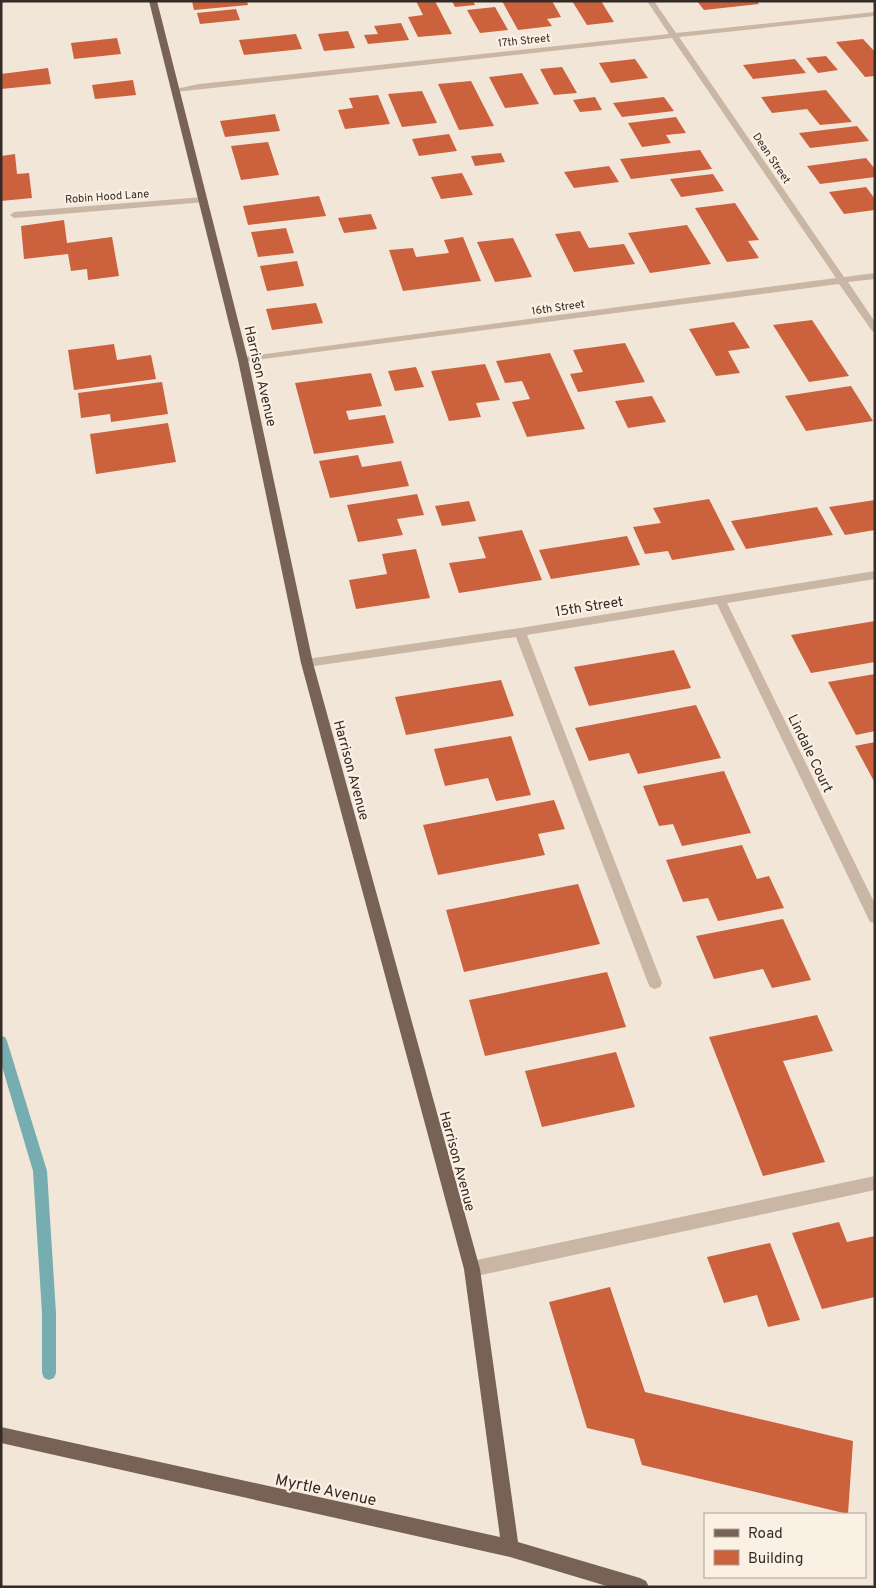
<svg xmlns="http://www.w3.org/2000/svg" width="876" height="1588" font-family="Overpass,sans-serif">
  <rect width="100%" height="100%" fill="#f2e6d8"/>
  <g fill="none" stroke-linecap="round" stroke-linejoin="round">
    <!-- stream -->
    <path fill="#76adb0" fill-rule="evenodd" d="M1,1036L5,1037L7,1041L47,1171L56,1313V1373L54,1378L49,1380L44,1378L42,1373V1313L33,1171L1,1063Z"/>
  </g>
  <!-- building -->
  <g fill="#cb623d">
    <path d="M192,1H247L248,5L194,10Z"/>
    <path d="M416,1H435L452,34L418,37L408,17L423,15Z"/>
    <path d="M452,1H473L475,5L455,7Z"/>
    <path d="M502,1H552L561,17L547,19L552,26L518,30Z"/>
    <path d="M572,1H601L614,22L587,25Z"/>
    <path d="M697,1H757L759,4L704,10Z"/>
    <path d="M495,7L508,30L480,33L467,10Z"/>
    <path d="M236,9L240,20L200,24L197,13Z"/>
    <path d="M401,23L409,40L368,44L364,35L378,34L374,26Z"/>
    <path d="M348,31L355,48L324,51L318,34Z"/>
    <path d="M296,34L302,49L244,55L239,40Z"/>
    <path d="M117,38L121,54L74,59L71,43Z"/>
    <path d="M863,39L875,52V76L865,77L836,42Z"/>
    <path d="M826,56L838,70L818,73L806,58Z"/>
    <path d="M635,59L648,78L611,83L599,63Z"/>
    <path d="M795,59L806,73L753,79L743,65Z"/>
    <path d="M562,67L577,93L554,95L540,69Z"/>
    <path d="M48,68L51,84L1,89V74Z"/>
    <path d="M522,73L539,104L505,108L489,77Z"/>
    <path d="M133,80L136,95L95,99L92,85Z"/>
    <path d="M471,81L494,126L459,130L438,84Z"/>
    <path d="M826,90L852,122L820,125L807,109L772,113L761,97Z"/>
    <path d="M422,91L437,123L402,127L388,94Z"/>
    <path d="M378,95L390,124L345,129L338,110L353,108L349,98Z"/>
    <path d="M595,97L602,110L580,112L573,100Z"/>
    <path d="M664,97L674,111L622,117L613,103Z"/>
    <path d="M275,114L280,131L225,137L220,121Z"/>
    <path d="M676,117L686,133L666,135L671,143L642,147L628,123Z"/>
    <path d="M857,126L869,141L810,148L799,133Z"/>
    <path d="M449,134L457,151L419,156L412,139Z"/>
    <path d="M268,142L279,175L241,180L231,146Z"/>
    <path d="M700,150L712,169L631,179L620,159Z"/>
    <path d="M501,153L505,162L475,166L471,156Z"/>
    <path d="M15,154L17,174L29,173L32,198L1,201V156Z"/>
    <path d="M866,158L875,169V177L820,184L807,166Z"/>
    <path d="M609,166L619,182L574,188L564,172Z"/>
    <path d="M462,173L473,195L441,199L431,177Z"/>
    <path d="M713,174L724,191L681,197L670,179Z"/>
    <path d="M866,187L875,199V210L844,214L829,192Z"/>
    <path d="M319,196L326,216L248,225L243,206Z"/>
    <path d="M735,203L759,240L748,241L759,258L727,262L695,208Z"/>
    <path d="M371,214L377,229L344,233L338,218Z"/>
    <path d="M64,220L67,243L112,237L119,276L88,280L87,269L71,271L68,254L24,259L21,226Z"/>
    <path d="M687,225L711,264L650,273L628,233Z"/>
    <path d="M286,228L294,253L258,257L251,232Z"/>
    <path d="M580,231L589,248L624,244L635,264L574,272L555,234Z"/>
    <path d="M463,237L481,281L403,291L389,250L413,248L416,257L449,253L444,240Z"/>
    <path d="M513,238L532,277L495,282L477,242Z"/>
    <path d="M297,261L304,286L267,291L260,266Z"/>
    <path d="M316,303L323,323L272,330L266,309Z"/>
    <path d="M812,320L849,376L809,382L773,325Z"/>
    <path d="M734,322L750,348L728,351L740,373L716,376L689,329Z"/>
    <path d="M625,343L645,382L578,392L570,374L583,372L573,350Z"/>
    <path d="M114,344L117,360L151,355L156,379L74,390L68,350Z"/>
    <path d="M550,353L585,429L527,437L512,402L530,399L522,381L505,383L496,361Z"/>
    <path d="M485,364L500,400L476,403L481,417L449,421L431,371Z"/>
    <path d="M416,367L424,387L395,391L388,371Z"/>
    <path d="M371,373L382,406L346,411L349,420L385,415L394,443L314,454L295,383Z"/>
    <path d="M162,382L168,414L111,422L110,414L81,418L78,393Z"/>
    <path d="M851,386L873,421L806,431L785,396Z"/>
    <path d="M652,396L666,422L628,428L615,401Z"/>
    <path d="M168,423L176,462L96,474L90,434Z"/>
    <path d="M358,455L362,467L401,461L409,486L330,498L319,461Z"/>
    <path d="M417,494L424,515L397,519L403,535L358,542L347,505Z"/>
    <path d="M709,499L735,550L672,560L668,551L645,554L633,527L661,523L653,508Z"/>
    <path d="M875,500V530L845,535L829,507Z"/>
    <path d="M469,501L476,521L442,526L435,506Z"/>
    <path d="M817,507L833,535L746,549L731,521Z"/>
    <path d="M522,530L542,580L459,593L449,563L486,558L478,537Z"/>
    <path d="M627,536L640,565L551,579L539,550Z"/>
    <path d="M416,549L430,598L356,609L349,580L387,574L382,554Z"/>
    <path d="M875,621V662L811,673L791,635Z"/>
    <path d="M674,650L691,688L589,706L574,667Z"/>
    <path d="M875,674V731L856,735L828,682Z"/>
    <path d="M501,680L514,716L406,735L395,697Z"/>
    <path d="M696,705L721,758L638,774L629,753L589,761L575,728Z"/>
    <path d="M511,736L531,795L496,801L488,778L445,786L434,749Z"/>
    <path d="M875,742V783L855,746Z"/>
    <path d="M724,771L751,833L682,846L673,824L659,826L643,786Z"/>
    <path d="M554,800L565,829L538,834L545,855L438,875L423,825Z"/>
    <path d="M742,845L757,879L769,876L784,908L718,921L708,898L683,902L666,860Z"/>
    <path d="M578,884L600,944L464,972L446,910Z"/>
    <path d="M783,919L811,980L772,988L763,969L714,979L696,936Z"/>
    <path d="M607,972L626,1027L485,1056L469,1000Z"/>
    <path d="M817,1015L833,1051L783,1061L825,1162L763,1176L709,1037Z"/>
    <path d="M616,1052L635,1107L542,1127L525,1071Z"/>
    <path d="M839,1222L847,1242L875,1236V1297L822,1309L792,1233Z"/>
    <path d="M770,1243L800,1320L768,1327L757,1295L724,1303L707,1257Z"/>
    <path d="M610,1287L645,1392L853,1441L848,1514L642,1465L634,1439L587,1428L549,1302Z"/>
  </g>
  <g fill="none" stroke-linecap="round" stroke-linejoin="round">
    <!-- minor -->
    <g fill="#cab6a4" fill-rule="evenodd">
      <path d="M647,1H654L676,33L875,12V16L679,37L844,277L875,273V279L848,282L875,322V332L872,331L839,284L240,362V358L243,357L836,278L672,38L175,92L171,90L199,84L669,34Z"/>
      <path d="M203,197L207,200L206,202L14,218L10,215L14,212Z"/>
      <path d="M875,571V579L727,603L875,904V923L870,922L868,918L717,604L527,635L662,983L660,987L655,989L650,987L648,983L516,637L307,667L301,663L307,659L520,628Z"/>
      <path d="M875,1176V1190L472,1277L466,1274L464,1269L466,1264L472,1261Z"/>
    </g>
    <!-- major -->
    <path fill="#786256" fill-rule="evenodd" d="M149,1H157L248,360L313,663L480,1269L518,1542L640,1578L646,1581L649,1587H610L510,1557L1,1443V1427L500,1537L464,1269L301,663L238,360Z"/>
  </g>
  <g text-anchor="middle" stroke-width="4.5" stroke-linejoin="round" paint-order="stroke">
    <!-- far-street labels -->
    <g font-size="11" fill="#352b26" stroke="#faf0e4">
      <text transform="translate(524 40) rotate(-6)" y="4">17th Street</text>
      <text transform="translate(772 158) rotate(56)" y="4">Dean Street</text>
      <text transform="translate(107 196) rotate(-4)" y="4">Robin Hood Lane</text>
      <text transform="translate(558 307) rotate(-8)" y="4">16th Street</text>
    </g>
    <!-- street labels -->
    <g font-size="14" fill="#352b26" stroke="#faf0e4">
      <text transform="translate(261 376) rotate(77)" y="5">Harrison Avenue</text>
      <text transform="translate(589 606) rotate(-9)" y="5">15th Street</text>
      <text transform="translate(811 753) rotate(64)" y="5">Lindale Court</text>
      <text transform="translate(352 770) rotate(75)" y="5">Harrison Avenue</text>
      <text transform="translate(458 1161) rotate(75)" y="5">Harrison Avenue</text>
    </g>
    <!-- near-street labels -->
    <g font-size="16" fill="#352b26" stroke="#faf0e4">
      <text transform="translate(326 1489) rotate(12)" y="6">Myrtle Avenue</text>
    </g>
  </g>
  <!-- border -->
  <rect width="876" height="1588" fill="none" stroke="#352b26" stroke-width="5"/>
  <!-- legend -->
  <rect x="704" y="1513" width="162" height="65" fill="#faf0e4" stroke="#aba198"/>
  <rect x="714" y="1529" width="25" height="8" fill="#786256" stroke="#aba198"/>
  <text x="748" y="1538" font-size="15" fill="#352b26">Road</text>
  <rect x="714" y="1550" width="25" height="15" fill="#cb623d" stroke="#aba198"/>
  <text x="748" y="1563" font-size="15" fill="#352b26">Building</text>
</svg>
